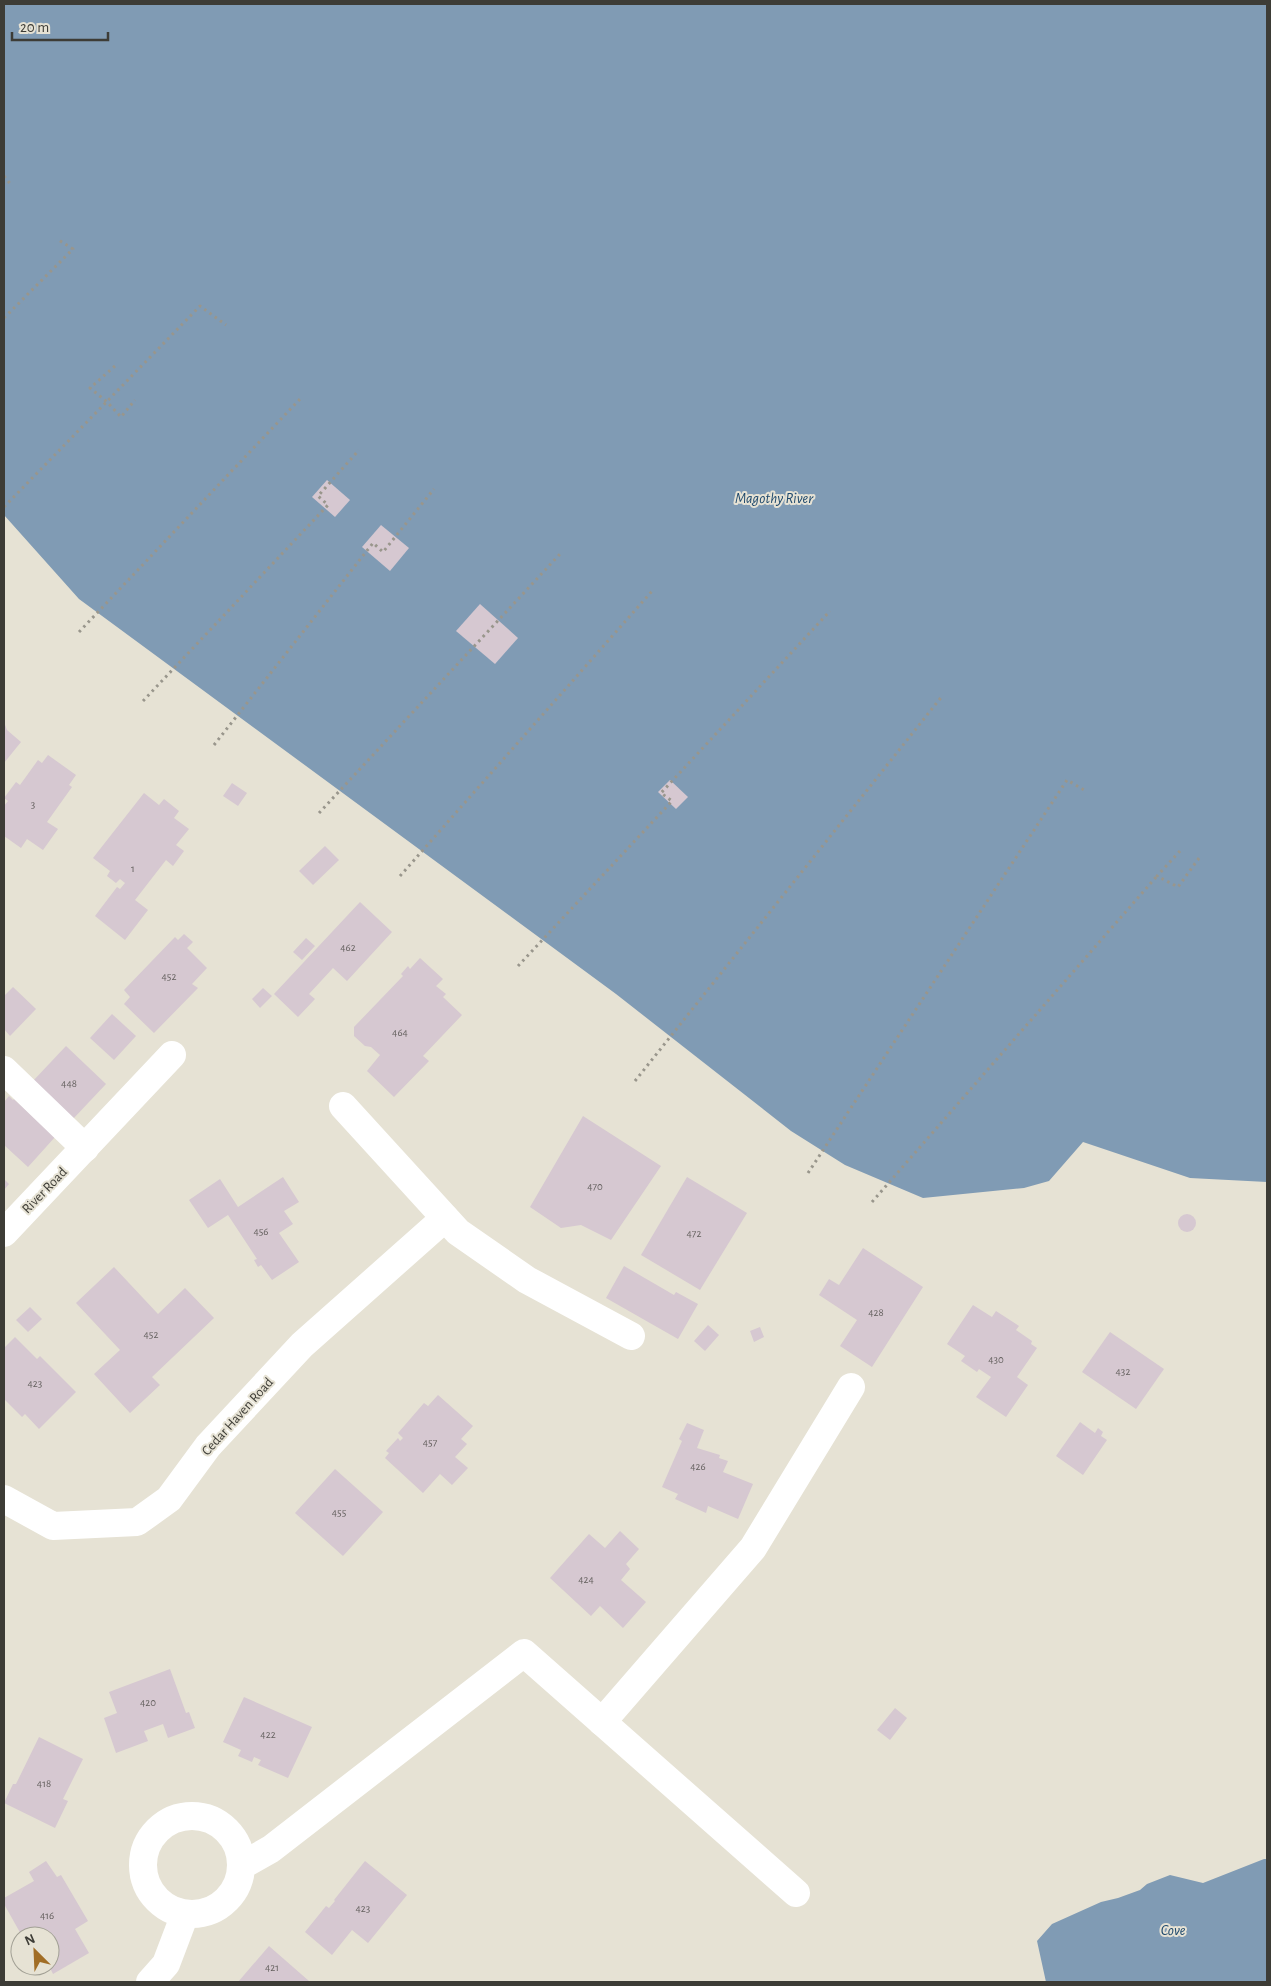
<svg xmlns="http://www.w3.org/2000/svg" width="1271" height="1986" font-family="'Alegreya Sans',sans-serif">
  <rect width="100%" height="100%" fill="#e6e2d4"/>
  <!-- water -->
  <g fill="#809bb4">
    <path d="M4,4H1267V1182L1190,1178L1083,1142L1049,1181L1024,1188L923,1198L845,1165L791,1131L616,994L79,599L4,515Z"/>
    <path d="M1264,1859H1267V1982H1046L1037,1941L1052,1924L1101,1902L1118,1898L1140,1890L1147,1884L1170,1875L1203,1883Z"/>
  </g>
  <!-- building -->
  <g fill="#d6c8d1">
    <path d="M327,480L350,500L335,517L312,497Z"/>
    <path d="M381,525L409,548L390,571L362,547Z"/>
    <path d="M480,604L518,638L495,664L456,631Z"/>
    <path d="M4,722L7,730L21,742L4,763Z"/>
    <path d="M48,755L76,775L69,785L72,787L47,822L58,829L43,850L27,839L21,848L4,836V806L8,801L4,798L16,782L20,785L38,760L42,763Z"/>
    <path d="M670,780L688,797L676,809L658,792Z"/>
    <path d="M232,783L247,793L238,806L223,796Z"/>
    <path d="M144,793L159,805L164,799L179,811L174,818L189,829L176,845L184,851L173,866L166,860L135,900L148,910L125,940L95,916L117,887L120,889L125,883L120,879L116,883L107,876L110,871L93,858Z"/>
    <path d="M325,846L339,860L313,885L299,871Z"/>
    <path d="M360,902L392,932L347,981L333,968L309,994L315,999L298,1017L274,994Z"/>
    <path d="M184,934L193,942L187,948L207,968L192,984L198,988L154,1033L124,1004L130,997L124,990L175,937L178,940Z"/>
    <path d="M306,938L315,946L302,960L293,952Z"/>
    <path d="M420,958L443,979L436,986L446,994L443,997L462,1015L423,1056L429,1061L394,1097L367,1071L380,1055L371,1047L365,1046L354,1036V1027L403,976L401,974L408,966L410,969Z"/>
    <path d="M13,987L36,1009L10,1036L4,1029V996Z"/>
    <path d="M263,988L272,996L260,1008L252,999Z"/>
    <path d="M112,1014L136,1036L114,1060L90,1038Z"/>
    <path d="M66,1046L106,1084L73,1119L33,1081Z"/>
    <path d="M9,1096L13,1100L14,1099L55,1137L28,1167L4,1145V1102Z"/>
    <path d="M583,1116L661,1166L611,1240L581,1225L561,1228L530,1207Z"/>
    <path d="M283,1177L299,1202L284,1211L293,1224L279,1233L299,1262L272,1280L261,1265L258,1267L254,1260L257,1259L228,1215L208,1228L189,1200L220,1179L238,1207Z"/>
    <path d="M687,1177L747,1213L700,1290L641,1255Z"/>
    <path d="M4,1179L9,1184L4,1190Z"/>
    <circle cx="1187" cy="1223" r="9"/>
    <path d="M863,1248L923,1287L872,1367L840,1346L857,1320L819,1295L829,1279L839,1285Z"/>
    <path d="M624,1266L674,1295L676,1292L698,1304L678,1339L606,1298Z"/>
    <path d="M114,1267L158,1314L185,1288L214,1318L152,1377L160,1385L130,1413L94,1374L120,1350L76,1303Z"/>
    <path d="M973,1305L992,1317L996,1311L1019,1326L1016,1330L1032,1341L1031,1344L1037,1348L1017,1377L1028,1385L1006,1417L976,1397L991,1377L979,1369L977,1372L961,1361L965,1356L947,1344Z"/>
    <path d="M30,1307L42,1319L28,1332L16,1320Z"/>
    <path d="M708,1325L719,1335L705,1351L694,1341Z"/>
    <path d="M760,1327L764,1337L754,1342L750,1331Z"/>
    <path d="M1110,1332L1164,1369L1136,1409L1082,1372Z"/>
    <path d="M15,1337L37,1359L40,1356L76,1392L39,1429L25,1414L22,1417L4,1399V1348Z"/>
    <path d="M438,1395L473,1426L461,1439L467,1444L455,1457L468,1468L452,1485L440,1474L423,1493L385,1458L389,1453L386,1451L398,1438L400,1441L403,1438L398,1433L424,1403L428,1406Z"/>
    <path d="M1080,1422L1095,1433L1098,1428L1103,1432L1101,1436L1107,1440L1083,1475L1056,1456Z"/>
    <path d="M687,1423L704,1430L697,1448L720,1455L719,1458L728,1461L723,1472L753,1484L738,1519L708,1506L706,1513L675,1499L678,1494L662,1487L682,1441L679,1439Z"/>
    <path d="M335,1469L383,1512L343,1556L295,1513Z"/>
    <path d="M620,1531L639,1549L626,1564L630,1569L621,1580L646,1602L623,1628L600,1606L591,1616L550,1578L589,1534L605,1548Z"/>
    <path d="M170,1669L186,1713L189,1712L195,1728L168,1738L163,1724L144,1731L148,1741L116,1753L104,1718L117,1713L109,1692Z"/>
    <path d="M244,1697L312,1727L288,1778L258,1765L261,1760L254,1757L252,1762L238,1756L241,1750L223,1742Z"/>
    <path d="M895,1708L907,1718L890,1740L877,1730Z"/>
    <path d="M39,1737L83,1759L63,1799L68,1801L55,1828L4,1803L13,1784H16Z"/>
    <path d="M46,1861L57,1877L61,1875L88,1921L75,1929L89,1953L53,1974L49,1966L50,1936H22L4,1904V1898L34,1881L29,1872Z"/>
    <path d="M365,1861L407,1895L368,1943L352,1930L332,1955L305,1932L326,1906L329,1908L335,1901L334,1900Z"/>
    <path d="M269,1946L309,1981L308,1982H238Z"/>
  </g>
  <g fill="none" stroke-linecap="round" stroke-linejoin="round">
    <!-- path -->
    <g stroke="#99968c" stroke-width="3" stroke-dasharray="2.5 4" stroke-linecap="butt">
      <path d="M4,176L12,186"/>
      <path d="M4,318L73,249L57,239"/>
      <path d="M115,366L90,388L107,402L121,417L135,400"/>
      <path d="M4,507L200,306L226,325"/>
      <path d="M79,632L300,399"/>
      <path d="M143,701L328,505L318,496L359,450"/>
      <path d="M214,745L373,543L383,552L434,489"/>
      <path d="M319,813L560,554"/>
      <path d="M1180,851L1157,876L1178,887L1199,858"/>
      <path d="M400,876L653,590"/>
      <path d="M518,966L672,801L661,793L830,611"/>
      <path d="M635,1081L943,695"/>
      <path d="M808,1173L1067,780L1086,791"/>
      <path d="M872,1202L1157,876"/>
    </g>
    <!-- minor -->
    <g stroke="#fff" stroke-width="28">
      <path d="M4,1070L85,1148"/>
      <path d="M343,1106L458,1232L527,1280L631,1336"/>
      <path d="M4,1233L172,1055"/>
      <path d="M4,1499L53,1526L137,1522L169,1499L208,1446L302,1345L445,1218"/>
      <path d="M602,1722L753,1548L851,1387"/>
      <circle cx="192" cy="1865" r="49"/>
      <path d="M241,1866L271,1849L524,1653L796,1893"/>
      <path d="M150,1982L166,1964L185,1914"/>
    </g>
  </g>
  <g text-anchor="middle" stroke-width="4" stroke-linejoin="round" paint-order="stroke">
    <!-- number labels -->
    <g font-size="11" fill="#635f5d">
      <text x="33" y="808">3</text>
      <text x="133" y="872">1</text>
      <text x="348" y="951">462</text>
      <text x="169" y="980">452</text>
      <text x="400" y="1036">464</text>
      <text x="69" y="1087">448</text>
      <text x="595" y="1190">470</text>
      <text x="261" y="1235">456</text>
      <text x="694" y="1237">472</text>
      <text x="876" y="1316">428</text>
      <text x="151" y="1338">452</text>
      <text x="996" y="1363">430</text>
      <text x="1123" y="1375">432</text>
      <text x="35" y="1387">423</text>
      <text x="430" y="1446">457</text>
      <text x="698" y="1470">426</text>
      <text x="339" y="1516">455</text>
      <text x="586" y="1583">424</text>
      <text x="148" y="1706">420</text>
      <text x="268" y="1738">422</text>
      <text x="44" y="1787">418</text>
      <text x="363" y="1912">423</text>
      <text x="47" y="1919">416</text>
      <text x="272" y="1971">421</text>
    </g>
    <!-- street labels -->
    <g font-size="14" fill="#3d3c36" stroke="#e6e2d4">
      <text transform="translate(44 1190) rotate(-46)" y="5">River Road</text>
      <text transform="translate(237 1416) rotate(-48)" y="5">Cedar Haven Road</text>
    </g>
    <!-- water labels -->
    <g font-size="15" font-style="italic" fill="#1c476b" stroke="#e6e2d4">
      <text x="774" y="503">Magothy River</text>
      <text x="1173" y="1935">Cove</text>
    </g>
  </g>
  <!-- border -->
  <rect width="1271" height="1986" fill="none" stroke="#3d3c36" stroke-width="10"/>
  <!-- north arrow -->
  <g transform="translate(35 1951) rotate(336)"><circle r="24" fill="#e6e2d4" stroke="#a2a095"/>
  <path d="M0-4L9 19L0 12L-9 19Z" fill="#a16d25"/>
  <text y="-8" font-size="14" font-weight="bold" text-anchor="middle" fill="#3d3c36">N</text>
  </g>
  <!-- scale -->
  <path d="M12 32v8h96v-8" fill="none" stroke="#3d3c36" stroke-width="2.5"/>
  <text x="20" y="32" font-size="15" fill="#3d3c36" stroke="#e6e2d4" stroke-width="4" paint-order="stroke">20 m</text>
</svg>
